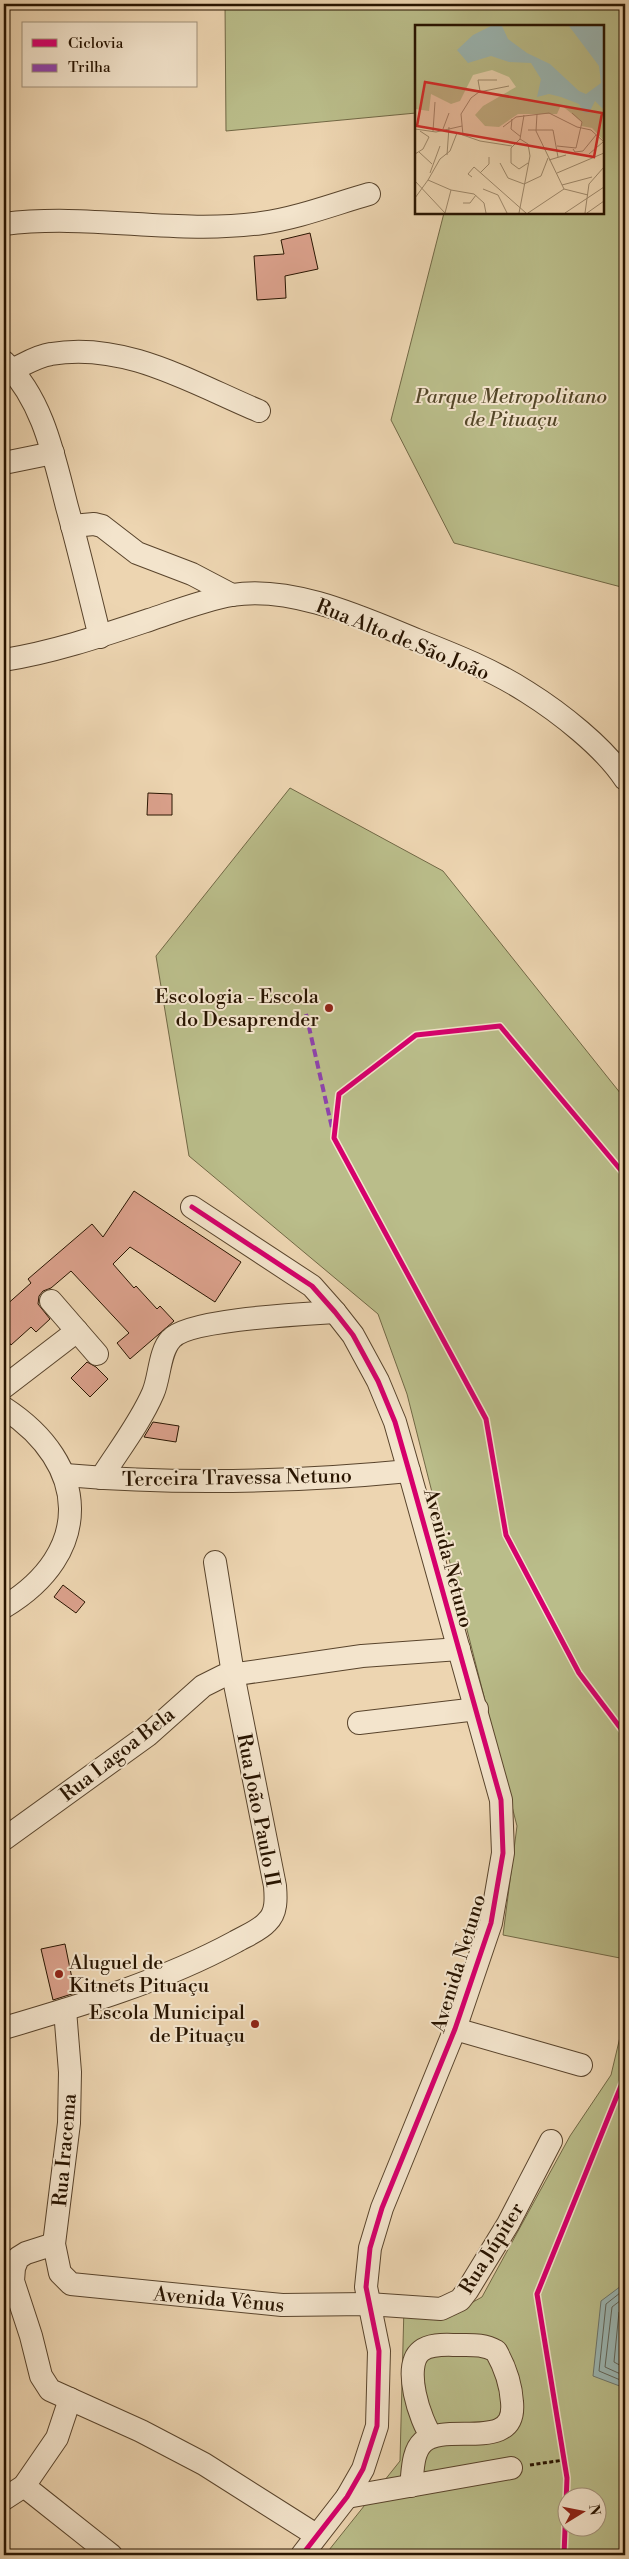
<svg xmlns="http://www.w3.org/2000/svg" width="629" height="2559" font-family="'Libre Bodoni',serif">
  <rect width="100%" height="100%" fill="#edd5b1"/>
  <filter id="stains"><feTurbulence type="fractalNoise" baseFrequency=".004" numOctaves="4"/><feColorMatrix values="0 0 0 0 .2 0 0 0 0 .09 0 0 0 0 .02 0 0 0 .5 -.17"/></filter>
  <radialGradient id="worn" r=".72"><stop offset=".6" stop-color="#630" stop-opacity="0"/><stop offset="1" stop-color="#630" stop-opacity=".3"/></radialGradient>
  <!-- green -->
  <g fill="#babd8a" stroke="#716845" fill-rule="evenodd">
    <path d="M225,4H625V588L454,543L391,420L444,213L603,212V26H416V113L226,131Z"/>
    <path d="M290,788L443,871L625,1099V1959L503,1935L517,1826L407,1394L378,1314L189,1156L156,956Z"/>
    <path d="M625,2016V2555H325L400,2461L404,2306L453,2313L482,2297L570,2136L611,2075ZM566,2496H596V2526H566Z"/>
  </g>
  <!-- water -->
  <path fill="#9bb7b4" stroke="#6d766c" d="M625,2283V2388L593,2376L601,2301Z"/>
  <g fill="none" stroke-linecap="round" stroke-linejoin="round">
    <!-- shore -->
    <g stroke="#62665a" stroke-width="1">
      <path d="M625,2289L606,2304L599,2371L625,2382"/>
      <path d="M625,2297L612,2307L605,2367L625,2376"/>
      <path d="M625,2306L619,2312L614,2362L625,2368"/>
    </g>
  </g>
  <!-- building -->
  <g fill="#dba18c" stroke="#281400">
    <path d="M310,233L318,269L285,276L286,298L257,300L254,256L284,254L281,240Z"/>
    <path d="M148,793L172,794V815H147Z"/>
    <path d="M134,1191L241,1262L215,1302L130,1247L113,1264L134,1288L136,1286L157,1309L160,1306L174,1321L130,1359L117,1343L129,1333L71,1271L51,1288L43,1291L39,1296L38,1304L50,1319L36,1332L31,1327L11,1345L4,1336V1307L31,1283L28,1279L92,1224L103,1237Z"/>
    <path d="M87,1362L96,1367L108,1379L90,1397L71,1378Z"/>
    <path d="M153,1422L179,1426L176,1442L144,1437Z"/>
    <path d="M63,1585L85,1602L76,1613L54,1597Z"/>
    <path d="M65,1944L75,1993L53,2000L41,1949Z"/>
  </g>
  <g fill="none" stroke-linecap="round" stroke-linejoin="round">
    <!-- minor casing -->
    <g stroke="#59442c" stroke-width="24">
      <g id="minor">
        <path d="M4,224C90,213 177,235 262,223C298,218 334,204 369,194"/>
        <path d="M4,362C43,399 54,457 67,507C79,550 89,593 100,637"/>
        <path d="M12,370C25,364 37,356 51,354C125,341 194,384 259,411"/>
        <path d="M4,463L53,453"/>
        <path d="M72,526L94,524L102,526L137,553L192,574L232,595"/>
        <path d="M4,660C54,652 101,636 149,620C176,611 204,600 232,595C292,585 363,618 417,640C455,655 493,670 527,692C559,712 604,747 625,779"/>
        <path d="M192,1207L312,1286L335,1312L353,1335L378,1381L395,1422L409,1471L501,1800L503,1853L491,1923L455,2029L382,2208L370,2248L366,2287L379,2351L377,2426L363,2469L347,2497L302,2555"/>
        <path d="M51,1301L97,1354"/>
        <path d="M4,1387L77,1331"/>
        <path d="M4,1408C90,1464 94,1553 4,1607"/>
        <path d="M65,1475C179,1485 296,1482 409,1471"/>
        <path d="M101,1478C118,1451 140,1423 153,1393C160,1377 159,1352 171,1339C188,1319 306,1314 335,1312"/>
        <path d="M359,1723L477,1709"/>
        <path d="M4,1839L148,1735L203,1686L223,1676L362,1656L459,1649"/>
        <path d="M65,2010L70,2072L69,2123L54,2244L60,2273L71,2284L282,2305L368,2304L441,2309L460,2300L467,2291L508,2224L551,2141"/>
        <path d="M4,2028C82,2005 163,1981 235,1942C245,1936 259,1931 267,1922C277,1913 276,1898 275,1886L233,1674L215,1562"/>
        <path d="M455,2029L581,2065"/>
        <path d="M54,2244L26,2253L18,2258L14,2268L13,2281L31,2336L41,2376L50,2390L141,2431L204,2464L316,2535"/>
        <path d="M24,2486L111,2555"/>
        <path d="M411,2486C413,2472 412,2452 423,2442C446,2421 517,2454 512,2402C511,2385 505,2367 496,2351C484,2344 472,2345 459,2345C447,2345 431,2343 421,2351C402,2366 420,2421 432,2437"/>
        <path d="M347,2497L511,2468"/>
        <path d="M4,2499L24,2486L57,2438L70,2399"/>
      </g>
    </g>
    <!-- path -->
    <path stroke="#281400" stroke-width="3" stroke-dasharray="4 2.5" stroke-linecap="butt" d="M530,2465L564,2460"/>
    <!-- minor -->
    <use href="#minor" stroke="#f3e4cc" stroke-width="22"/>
    <!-- quiet -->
    <path stroke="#8e44ad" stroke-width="4" stroke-dasharray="8 4" stroke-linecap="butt" d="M306,1014L332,1128"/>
    <!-- cycleway casing -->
    <g stroke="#f3e4cc" stroke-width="8">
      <g id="cycleway">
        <path d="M625,1175L500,1026L416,1035L339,1094L334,1138L486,1419L506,1535L579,1673L625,1734"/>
        <path d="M192,1207L312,1286L335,1312L353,1335L378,1381L395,1422L409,1471L501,1800L503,1853L491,1923L455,2029L382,2208L370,2248L366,2287L379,2351L377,2426L363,2469L347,2497L302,2555"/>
        <path d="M564,2555L567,2478L537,2294L625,2076"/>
      </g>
    </g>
    <!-- cycleway -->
    <use href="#cycleway" stroke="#d6006c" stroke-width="5"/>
  </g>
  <!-- markers -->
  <g fill="#8f2418" stroke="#f3e4cc" stroke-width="2">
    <circle cx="329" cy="1008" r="5"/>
    <circle cx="59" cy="1974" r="5"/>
    <circle cx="255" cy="2024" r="5"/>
  </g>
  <g text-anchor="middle" stroke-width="4" stroke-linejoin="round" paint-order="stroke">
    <!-- park labels -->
    <g font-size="20" font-style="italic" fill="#544729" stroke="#f3e4cc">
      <text x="511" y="403">Parque Metropolitano<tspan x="511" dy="23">de Pituaçu</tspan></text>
    </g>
    <!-- street labels -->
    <g font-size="20" fill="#281400" stroke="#f3e4cc">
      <text transform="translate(403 639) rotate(22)" y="7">Rua Alto de São João</text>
      <text transform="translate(237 1477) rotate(-1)" y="7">Terceira Travessa Netuno</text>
      <text transform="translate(449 1558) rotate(75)" y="7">Avenida Netuno</text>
      <text transform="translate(117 1754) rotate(-38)" y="7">Rua Lagoa Bela</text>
      <text transform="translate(259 1810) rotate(79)" y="7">Rua João Paulo II</text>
      <text transform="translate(458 1963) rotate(-73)" y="7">Avenida Netuno</text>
      <text transform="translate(64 2150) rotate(-85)" y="7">Rua Iracema</text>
      <text transform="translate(491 2248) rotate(-58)" y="7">Rua Júpiter</text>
      <text transform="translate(219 2299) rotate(5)" y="7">Avenida Vênus</text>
    </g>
    <!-- poi labels -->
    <g font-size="20" fill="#281400" stroke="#f3e4cc" text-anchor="end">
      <text x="319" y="1003">Escologia - Escola<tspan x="319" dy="23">do Desaprender</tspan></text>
      <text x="69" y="1969" text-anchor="start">Aluguel de<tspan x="69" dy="23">Kitnets Pituaçu</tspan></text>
      <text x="245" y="2019">Escola Municipal<tspan x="245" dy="23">de Pituaçu</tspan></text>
    </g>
  </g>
  <!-- overview -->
  <g transform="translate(415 25)">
    <rect width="189" height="189" fill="#edd5b1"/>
    <path d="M0,1H189V116L177,103L166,101L167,97L146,80L142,89H103L84,102L70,101L60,90L68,81L101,62L94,52L77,45L58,50L45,76L36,79L16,69L14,86L0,84Z" fill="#babd8a"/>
    <path d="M76,1H87L93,14L112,28L135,39L164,66L171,69L186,58L184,41L154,1H189V85L180,76L174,88L168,87L164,79L146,72L134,69L122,72L126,54L116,38L94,37L76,31L53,38L42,25L58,10Z" fill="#9bb7b4"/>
    <path fill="none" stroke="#9e886a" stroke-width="1" d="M65,66L63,55H82M122,89L121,106L149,164M97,94L96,104L106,112M88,102L101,92L134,88L162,102L176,105L189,117M0,104L21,107L47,101M28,104L34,88M113,105H138L143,132M18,106L20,77M48,110L46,89L56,73L64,67L94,61M105,114L96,123V138L104,144L113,138M105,114L109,90M142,121L161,123L167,97L157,88M158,124L160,127L168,126L181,110M4,127L17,139M0,129L8,124L14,112L5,106M174,129L188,117M32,130L34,102M134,135L151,130M85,138L93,153L109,159L126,151L133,133M15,148L25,121M65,148L74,139V132M142,148L189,128M57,152L53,149L59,142L111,188M13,155L25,134L35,126L42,108L65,116L97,121M0,156L30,188M147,160L177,152M68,164L83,170L92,188M149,164L173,170M0,173L13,155L36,165L59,169L69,178L71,188M48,178H55L61,170M30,188L36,165M104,188L115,131L113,119L105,114M113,188L149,164M150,188L189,162M170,188L174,159L189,142M172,188L189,176"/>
    <path fill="#d62828" fill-opacity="0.15" stroke="#d62828" stroke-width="2.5" d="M10,57L187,88L179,132L2,101Z"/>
    <rect width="189" height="189" fill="none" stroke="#281400" stroke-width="2.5"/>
  </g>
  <!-- margin -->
  <rect width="629" height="2559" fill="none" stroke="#edd5b1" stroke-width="20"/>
  <rect x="5" y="5" width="619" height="2549" fill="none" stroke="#281400" stroke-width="2.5"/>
  <rect x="10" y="10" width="609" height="2539" fill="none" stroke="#281400"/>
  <!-- legend -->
  <rect x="22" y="22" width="175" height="65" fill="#f3e4cc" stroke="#a2917a"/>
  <rect x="32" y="39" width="25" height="8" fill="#d6006c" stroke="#a2917a"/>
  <text x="68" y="48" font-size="15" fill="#281400">Ciclovia</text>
  <rect x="32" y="64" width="25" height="8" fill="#8e44ad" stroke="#a2917a"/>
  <text x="68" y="72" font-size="15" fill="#281400">Trilha</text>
  <!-- north arrow -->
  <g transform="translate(582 2512) rotate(80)"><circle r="24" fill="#f3e4cc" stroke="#a2917a"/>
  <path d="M0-4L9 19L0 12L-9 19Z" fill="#8f2418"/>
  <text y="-8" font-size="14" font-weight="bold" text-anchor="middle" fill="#281400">N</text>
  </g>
  <rect width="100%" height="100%" filter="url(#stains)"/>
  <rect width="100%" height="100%" fill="url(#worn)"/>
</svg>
